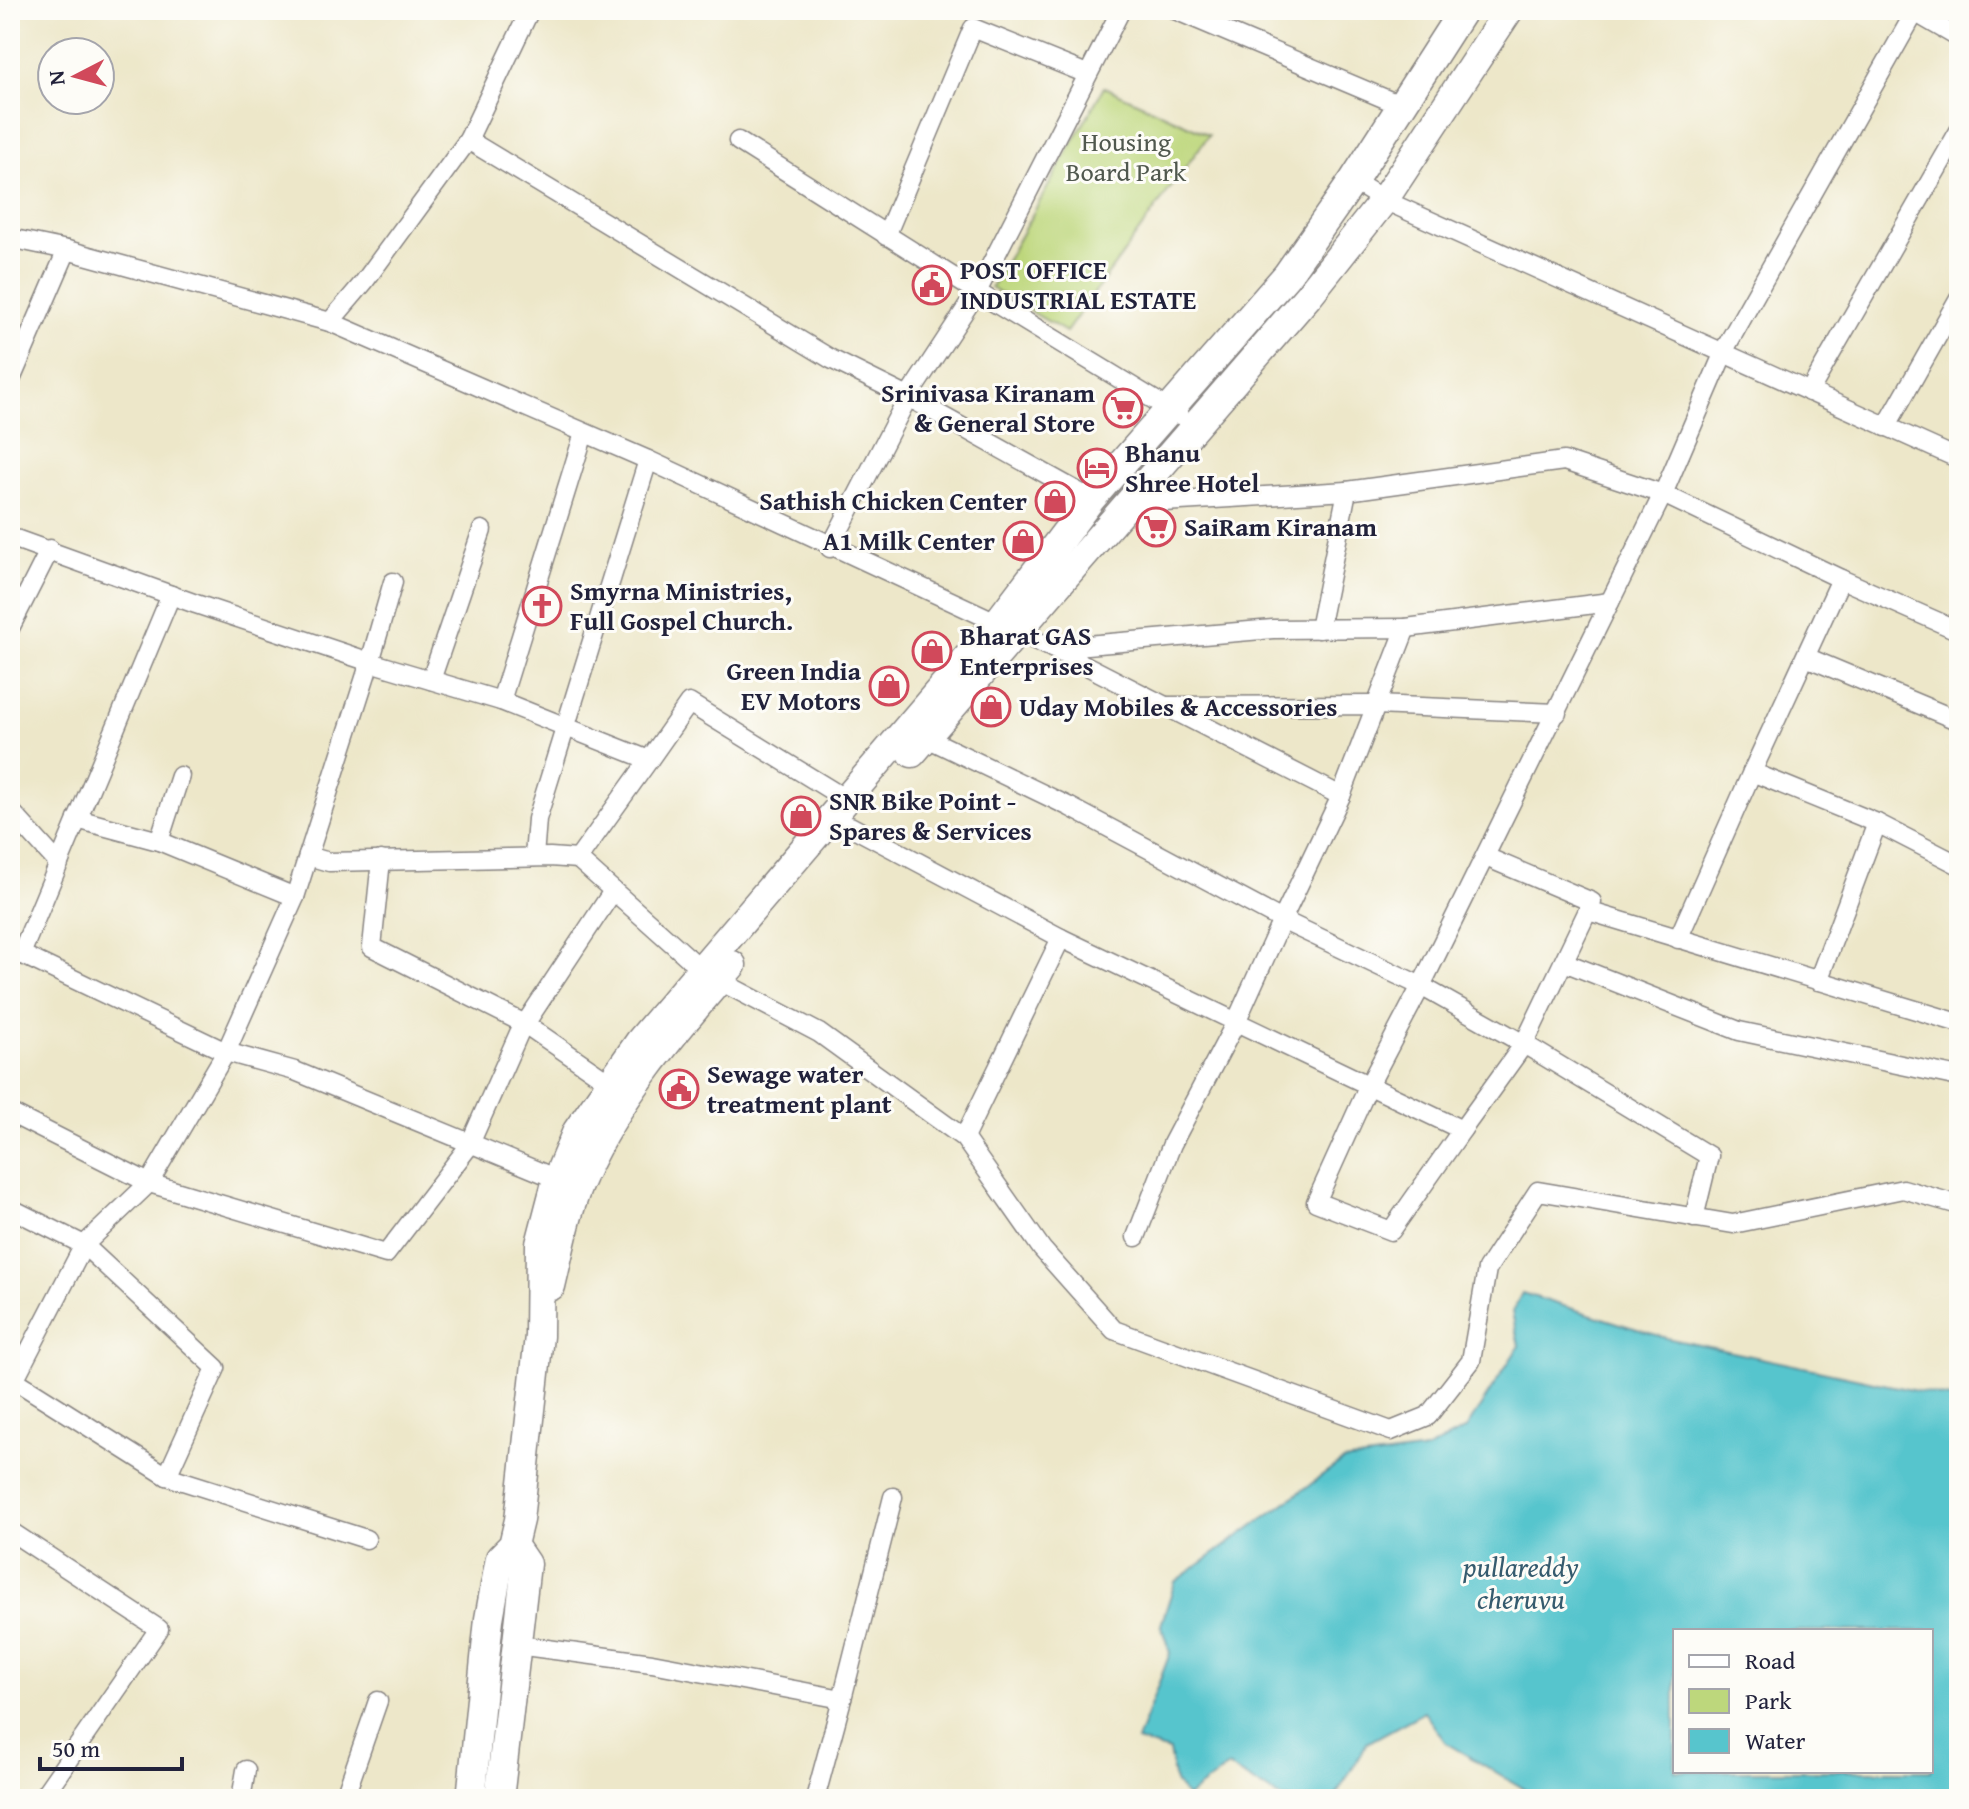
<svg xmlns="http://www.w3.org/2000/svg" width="1969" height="1809" font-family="'Gentium Book Plus',serif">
  <rect width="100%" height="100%" fill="#fdfcf7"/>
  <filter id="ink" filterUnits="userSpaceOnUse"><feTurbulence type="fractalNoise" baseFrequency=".0125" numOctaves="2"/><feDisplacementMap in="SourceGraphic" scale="16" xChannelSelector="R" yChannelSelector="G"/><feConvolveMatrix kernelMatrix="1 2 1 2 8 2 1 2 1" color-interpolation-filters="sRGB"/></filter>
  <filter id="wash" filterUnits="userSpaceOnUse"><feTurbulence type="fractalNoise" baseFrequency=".006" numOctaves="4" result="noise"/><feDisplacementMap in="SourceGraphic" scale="32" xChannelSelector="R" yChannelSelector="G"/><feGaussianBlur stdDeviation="1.8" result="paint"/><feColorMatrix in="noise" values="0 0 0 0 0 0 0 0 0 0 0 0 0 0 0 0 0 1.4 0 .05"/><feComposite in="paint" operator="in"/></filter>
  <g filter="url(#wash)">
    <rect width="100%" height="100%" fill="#ede7c9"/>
    <!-- green -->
    <path fill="#bdd77c" stroke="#707c5c" stroke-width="2" d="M1104,87L1209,135L1066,332L991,288Z"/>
    <!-- water -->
    <path fill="#57c5cd" stroke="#3c7484" stroke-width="2" fill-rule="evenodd" d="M1522,1293L1666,1338L1959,1400V1799H1542L1446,1743L1424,1712L1367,1743L1334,1799H1282L1228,1767L1187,1797L1175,1782L1169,1751L1137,1741L1170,1653L1161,1625L1175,1582L1343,1461L1426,1450L1466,1429L1519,1346L1512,1312ZM1675,1631H1931V1771H1675Z"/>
  </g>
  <g filter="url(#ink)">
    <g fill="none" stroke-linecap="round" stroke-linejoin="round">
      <!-- minor casing -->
      <g stroke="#888482" stroke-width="21">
        <g id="minor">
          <path d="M530,10L468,140L364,282L330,322L648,460L1052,648L1273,629L1406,628L1341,796L1282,920L1070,807L925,737"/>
          <path d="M1121,10L977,292L1179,415"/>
          <path d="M1175,10L1400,105"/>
          <path d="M1911,10L1959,38"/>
          <path d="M468,140L831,359L908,397L1091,499"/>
          <path d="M738,141L977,292L908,397L830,548"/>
          <path d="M1353,181L1384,200L1959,459"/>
          <path d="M886,236L973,28L1087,74"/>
          <path d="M10,238L67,250"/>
          <path d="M10,382L67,250L330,322"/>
          <path d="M1809,392L1959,131"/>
          <path d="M1886,427L1959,298"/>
          <path d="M584,433L501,701L649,760L689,703L847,800"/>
          <path d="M1347,491L1564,461L1663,494L1841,579L1752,772"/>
          <path d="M1130,504L1347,491L1319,629"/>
          <path d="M10,537L196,604L370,662L308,856L329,862L550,857L578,859L649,760"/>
          <path d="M1841,579L1959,631"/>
          <path d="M393,582L370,662L501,701"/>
          <path d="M10,628L50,549"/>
          <path d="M1406,628L1610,602"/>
          <path d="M1052,648L1341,796"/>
          <path d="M1806,657L1959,721"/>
          <path d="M431,680L482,530"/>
          <path d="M1165,706L1376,705L1557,713"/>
          <path d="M10,810L59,864"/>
          <path d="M77,819L159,841L295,897"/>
          <path d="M850,826L1061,938L964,1138"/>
          <path d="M159,841L180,776"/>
          <path d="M534,857L537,819L648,460"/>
          <path d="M578,859L702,970"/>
          <path d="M381,860L372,947L525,1024L609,1082"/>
          <path d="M1588,911L1959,1023"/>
          <path d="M1061,938L1462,1130L1524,1044L1709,1156L1694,1218"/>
          <path d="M1678,939L1752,772L1877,823"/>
          <path d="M21,954L226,1052L295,1071L557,1179"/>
          <path d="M12,958L21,954L171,595"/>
          <path d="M1564,962L1739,1031L1959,1077"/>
          <path d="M718,980L819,1033L964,1138L1042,1249L1114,1330L1391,1431L1428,1416L1471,1361L1487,1269L1538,1191L1733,1224L1903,1189L1959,1205"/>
          <path d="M1818,981L1877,823L1959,865"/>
          <path d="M10,1113L149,1183L386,1254L469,1146L519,1033L613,891"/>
          <path d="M1462,1130L1391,1231L1316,1202L1369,1085L1421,986L1524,1044L1592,902L1486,857"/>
          <path d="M10,1208L84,1245L10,1388"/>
          <path d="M1136,1237L1172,1144L1236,1022L1282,920L1421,986L1663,494L1727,345L1915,12"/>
          <path d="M10,1377L167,1476L366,1539"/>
          <path d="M167,1476L216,1368L84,1245L149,1183L226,1052L295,897L308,856"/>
          <path d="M10,1531L159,1629L41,1799"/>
          <path d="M517,1645L652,1663L842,1699L815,1799"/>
          <path d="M842,1699L893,1497"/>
          <path d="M241,1799L246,1770"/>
          <path d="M344,1799L378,1701"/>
        </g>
      </g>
      <!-- primary casing -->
      <g stroke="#888482" stroke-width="31">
        <g id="primary">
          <path d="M912,753L1308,296L1384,200L1509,10"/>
          <path d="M551,1286C560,1249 567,1208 583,1174C619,1095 676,1030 732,965"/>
          <path d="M471,1799L489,1619L500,1558L513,1545L519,1520L539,1336L540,1244L557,1179L577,1131L640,1041L997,623L1091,499L1287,275L1353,181L1463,10"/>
          <path d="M499,1799L526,1564L513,1545"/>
        </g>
      </g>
      <!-- minor -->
      <use href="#minor" stroke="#fff" stroke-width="18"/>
      <!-- primary -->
      <use href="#primary" stroke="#fff" stroke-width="28"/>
    </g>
  </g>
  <!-- icons -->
  <defs>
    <g id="civic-ring" transform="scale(2)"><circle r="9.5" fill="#fdfcf7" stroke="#d1495b" stroke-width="1.5"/><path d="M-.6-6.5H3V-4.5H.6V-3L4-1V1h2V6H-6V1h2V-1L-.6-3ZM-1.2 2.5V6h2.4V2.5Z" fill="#d1495b"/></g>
    <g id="supermarket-ring" transform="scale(2)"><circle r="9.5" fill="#fdfcf7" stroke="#d1495b" stroke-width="1.5"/><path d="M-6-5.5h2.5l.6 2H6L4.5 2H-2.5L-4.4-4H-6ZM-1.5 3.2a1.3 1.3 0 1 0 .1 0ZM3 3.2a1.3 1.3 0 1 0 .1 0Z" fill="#d1495b"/></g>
    <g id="hotel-ring" transform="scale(2)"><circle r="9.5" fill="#fdfcf7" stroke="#d1495b" stroke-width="1.5"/><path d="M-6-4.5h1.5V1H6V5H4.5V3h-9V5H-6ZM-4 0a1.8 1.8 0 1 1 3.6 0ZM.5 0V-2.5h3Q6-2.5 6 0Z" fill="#d1495b"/></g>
    <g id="shop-ring" transform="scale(2)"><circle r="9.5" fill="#fdfcf7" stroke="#d1495b" stroke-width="1.5"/><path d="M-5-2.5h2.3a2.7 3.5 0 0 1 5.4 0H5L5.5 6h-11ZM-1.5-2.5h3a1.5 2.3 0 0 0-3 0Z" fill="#d1495b"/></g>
    <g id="church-ring" transform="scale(2)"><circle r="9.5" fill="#fdfcf7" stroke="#d1495b" stroke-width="1.5"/><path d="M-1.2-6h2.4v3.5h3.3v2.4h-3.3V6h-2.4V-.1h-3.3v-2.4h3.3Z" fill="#d1495b"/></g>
  </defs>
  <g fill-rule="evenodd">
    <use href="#civic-ring" x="932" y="285"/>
    <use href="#supermarket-ring" x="1123" y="408"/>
    <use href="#hotel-ring" x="1097" y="468"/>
    <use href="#shop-ring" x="1055" y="501"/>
    <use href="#supermarket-ring" x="1156" y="527"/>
    <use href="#shop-ring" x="1023" y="541"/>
    <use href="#church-ring" x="542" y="606"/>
    <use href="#shop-ring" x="932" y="651"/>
    <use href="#shop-ring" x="889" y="686"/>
    <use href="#shop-ring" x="991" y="707"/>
    <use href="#shop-ring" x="801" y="816"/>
    <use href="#civic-ring" x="679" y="1089"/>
  </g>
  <g text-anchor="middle" stroke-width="6" stroke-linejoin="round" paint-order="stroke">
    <!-- park labels -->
    <g font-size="26" fill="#50584e" stroke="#fdfcf7">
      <text x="1126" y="151">Housing<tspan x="1126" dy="30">Board Park</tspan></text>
    </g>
    <!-- poi labels -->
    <g font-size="26" font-weight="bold" fill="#22223b" stroke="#fdfcf7" text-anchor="start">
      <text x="960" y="279">POST OFFICE<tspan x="960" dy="30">INDUSTRIAL ESTATE</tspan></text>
      <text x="1095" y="402" text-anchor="end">Srinivasa Kiranam<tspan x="1095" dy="30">&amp; General Store</tspan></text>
      <text x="1125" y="462">Bhanu<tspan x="1125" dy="30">Shree Hotel</tspan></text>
      <text x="1027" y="510" text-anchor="end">Sathish Chicken Center</text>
      <text x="1184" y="536">SaiRam Kiranam</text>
      <text x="995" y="550" text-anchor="end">A1 Milk Center</text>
      <text x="570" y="600">Smyrna Ministries,<tspan x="570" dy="30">Full Gospel Church.</tspan></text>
      <text x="960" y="645">Bharat GAS<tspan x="960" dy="30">Enterprises</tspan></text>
      <text x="861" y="680" text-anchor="end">Green India<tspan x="861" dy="30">EV Motors</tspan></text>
      <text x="1019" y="716">Uday Mobiles &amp; Accessories</text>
      <text x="829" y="810">SNR Bike Point -<tspan x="829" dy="30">Spares &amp; Services</tspan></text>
      <text x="707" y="1083">Sewage water<tspan x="707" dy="30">treatment plant</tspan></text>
    </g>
    <!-- water labels -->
    <g font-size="28" font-style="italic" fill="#355b6e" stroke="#fdfcf7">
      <text x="1521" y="1577">pullareddy<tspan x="1521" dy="32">cheruvu</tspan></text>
    </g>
  </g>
  <!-- margin -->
  <rect width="1969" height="1809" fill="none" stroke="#fdfcf7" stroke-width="40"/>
  <!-- legend -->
  <rect x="1673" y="1629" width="260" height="144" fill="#fdfcf7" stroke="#a5a5ac" stroke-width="2"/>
  <rect x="1689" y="1655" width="40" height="12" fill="#ffffff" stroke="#a5a5ac" stroke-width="2"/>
  <text x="1745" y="1669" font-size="24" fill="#22223b">Road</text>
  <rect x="1689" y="1689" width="40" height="24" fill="#bdd77c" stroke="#a5a5ac" stroke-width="2"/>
  <text x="1745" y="1709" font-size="24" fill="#22223b">Park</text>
  <rect x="1689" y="1729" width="40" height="24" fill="#57c5cd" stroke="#a5a5ac" stroke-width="2"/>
  <text x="1745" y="1749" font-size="24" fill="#22223b">Water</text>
  <!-- north arrow -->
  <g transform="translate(76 76) rotate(264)"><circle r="38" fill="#fdfcf7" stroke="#a5a5ac" stroke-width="2"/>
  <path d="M0-6L14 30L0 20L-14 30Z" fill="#d1495b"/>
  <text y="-12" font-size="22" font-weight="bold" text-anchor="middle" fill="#22223b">N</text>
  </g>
  <!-- scale -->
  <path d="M40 1757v12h142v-12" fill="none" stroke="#22223b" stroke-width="4"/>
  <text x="52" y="1757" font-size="24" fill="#22223b" stroke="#fdfcf7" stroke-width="6" paint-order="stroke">50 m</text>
</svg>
